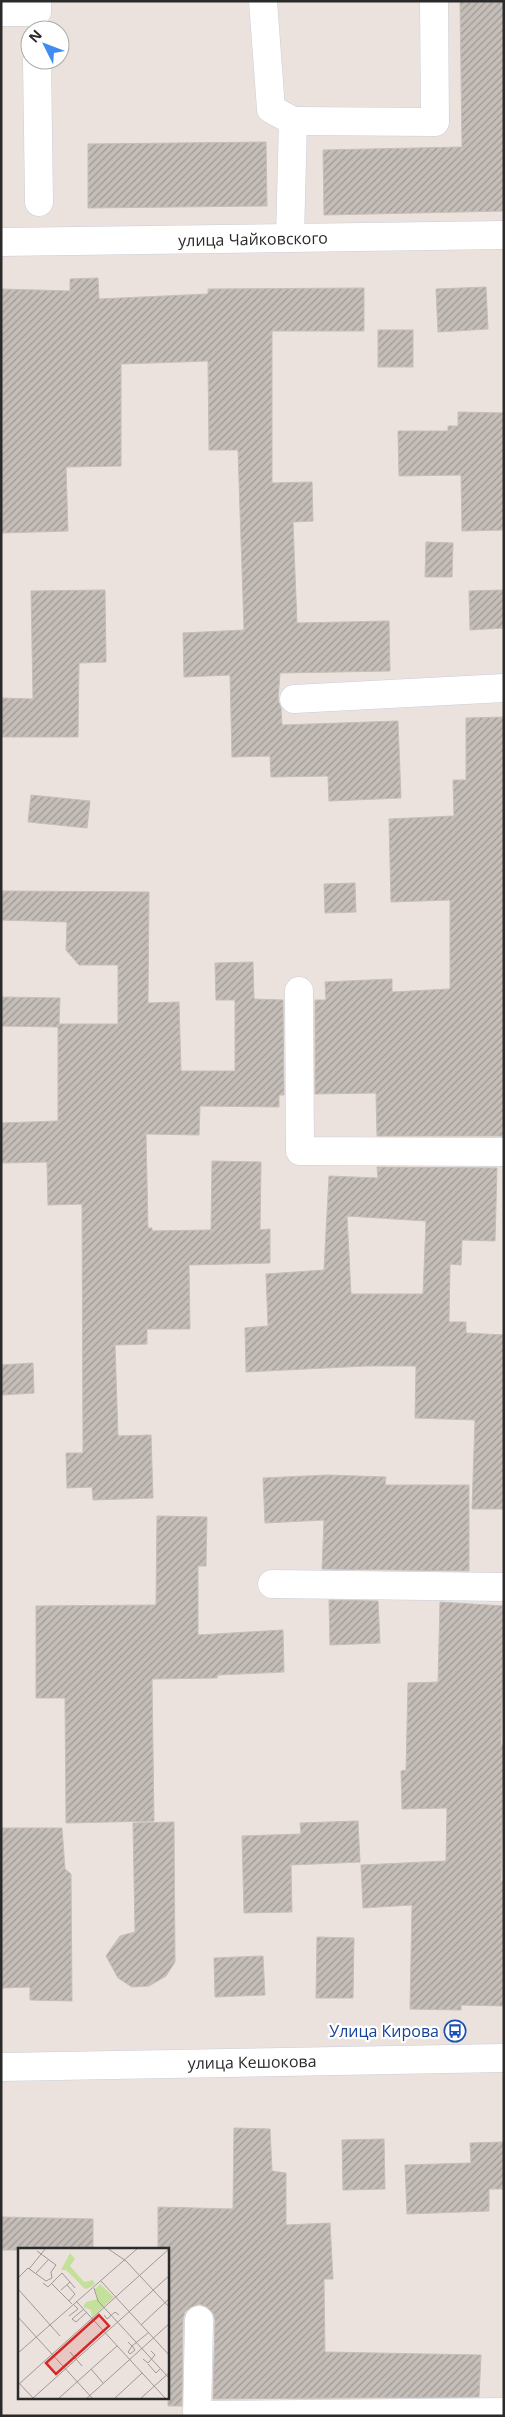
<svg xmlns="http://www.w3.org/2000/svg" width="505" height="2417" font-family="'Open Sans',sans-serif">
  <defs>
    <pattern id="building-hatch" width="6" height="6" patternUnits="userSpaceOnUse" patternTransform="scale(1.25)"><rect width="6" height="6" fill="#c4bdb8"/><path d="M-1 1l2-2M0 6l6-6M5 7l2-2" fill="none" stroke="#9f9a96"/></pattern>
  </defs>
  <rect width="100%" height="100%" fill="#ece2dd"/>
  <!-- building -->
  <g fill="url(#building-hatch)" stroke="#c7beb7" fill-rule="evenodd">
    <path d="M460,1H504V211L324,215L323,150L462,147Z"/>
    <path d="M266,142L267,206L88,208V144Z"/>
    <path d="M98,278L99,299L208,294V289L364,288V331H272V483L312,482L313,521L293,522L297,623L389,621L390,671L280,673L278,700L281,708L282,725L398,721L401,798L329,801L328,776L271,777L270,756L232,757L230,675L184,677L183,633L244,630L238,450H209L208,361L121,364V466L66,467L68,531L1,533V289L70,291V279Z"/>
    <path d="M486,287L488,329L438,332L436,289Z"/>
    <rect x="378" y="330" width="35" height="37"/>
    <path d="M458,412L504,413V530L462,531L461,475L399,476L398,431H448V426H458Z"/>
    <path d="M426,542L453,543L452,577H425Z"/>
    <path d="M105,590L106,662L79,663L78,737H1V698L33,699L31,591Z"/>
    <path d="M504,590V628L470,630L469,591Z"/>
    <path d="M504,717V1136H377L376,1093L315,1094V1000H326L325,982L392,979V992L450,989V900L391,902L389,819L454,816L453,780H466V718Z"/>
    <path d="M31,795L90,801L87,828L28,822Z"/>
    <path d="M355,883L356,912L325,913L324,884Z"/>
    <path d="M1,891L149,892L148,1003L179,1002L181,1071H235V1000H216L215,963L253,962L254,999L283,1000L284,1095H279V1107L200,1106L199,1135L146,1134L148,1228H152V1231L211,1230L212,1161L261,1162L260,1230L270,1229V1263L189,1265L190,1329H147V1344L115,1345L118,1436L151,1435L153,1498L93,1500L92,1487L67,1488L66,1453H83L82,1204L48,1205L47,1162L1,1163V1123L58,1121V1027L1,1026V997L60,998L59,1024H118V965H79L66,950L67,922L1,920Z"/>
    <path d="M377,1167L497,1168L495,1241L462,1240L461,1265L450,1264L449,1322H466V1333L504,1335V1509H472L475,1420L415,1418L416,1366H366L246,1372L245,1328L268,1326L266,1274L324,1270L329,1176L378,1178ZM347,1216L426,1221L423,1294H351Z"/>
    <path d="M33,1363L34,1393L1,1395V1365Z"/>
    <path d="M328,1475L386,1477L385,1485H469V1571L322,1569L324,1520L265,1523L263,1478Z"/>
    <path d="M157,1516L207,1517L206,1566H198V1635L283,1630L284,1672L218,1675L217,1678L152,1679L154,1821L66,1823L65,1698H36V1606L156,1605Z"/>
    <path d="M329,1600L378,1601L380,1643L330,1645Z"/>
    <path d="M440,1602L504,1606L501,1745H504L501,1881H504V2006L461,2005V2010L410,2009L412,1905L363,1908L361,1865L446,1861L447,1808L402,1809L401,1771L406,1770L408,1683L438,1682Z"/>
    <path d="M358,1821L360,1862L291,1865L292,1912L244,1913L242,1836L301,1834L300,1823Z"/>
    <path d="M174,1822L175,1962L166,1976L149,1986L132,1987L118,1978L106,1956L120,1936L135,1932L133,1823Z"/>
    <path d="M1,1828H62L65,1869L71,1874L72,2001L30,2000V1987L1,1988Z"/>
    <path d="M317,1937L354,1938L353,1998H316Z"/>
    <path d="M263,1956L265,1995L215,1997L214,1958Z"/>
    <path d="M234,2128L270,2129L272,2171L286,2173V2225L330,2223L333,2279H324L325,2352L481,2355L479,2397L213,2399L215,2320L213,2313L207,2307L199,2304L191,2307L185,2312L183,2319L182,2406H168V2250H158V2207L233,2209Z"/>
    <path d="M384,2139L385,2189L343,2190L342,2140Z"/>
    <path d="M504,2142V2189H489V2211L407,2214L405,2165L471,2163L470,2143Z"/>
    <path d="M1,2217L93,2219V2250H1Z"/>
  </g>
  <g fill="none" stroke-linecap="round" stroke-linejoin="round">
    <!-- minor casing -->
    <g stroke="#c8ced8" stroke-width="29">
      <g id="minor">
        <path d="M263,1L271,109L293,121L290,238"/>
        <path d="M1,12H37V1"/>
        <path d="M37,60L39,202"/>
        <path d="M293,121L435,122L434,1"/>
        <path d="M1,242L504,235"/>
        <path d="M294,699L504,688"/>
        <path d="M299,991L300,1151L504,1152"/>
        <path d="M272,1584L504,1587"/>
        <path d="M1,2067L504,2058"/>
        <path d="M199,2320L197,2415L504,2412"/>
      </g>
    </g>
    <!-- minor -->
    <use href="#minor" stroke="#fff" stroke-width="28"/>
  </g>
  <!-- icons -->
  <defs>
    <g id="bus-ring" transform="scale(1.125)"><circle r="9.5" fill="#fff" stroke="#1a4fb4" stroke-width="1.5"/><path d="M-5-6H5V4H4V6H2V4H-2V6H-4V4H-5ZM-3.5-4V0h7V-4ZM-3.5 1.2v1.5H-2V1.2ZM2 1.2v1.5H3.5V1.2Z" fill="#1a4fb4"/></g>
  </defs>
  <g fill-rule="evenodd">
    <use href="#bus-ring" x="455" y="2031"/>
  </g>
  <g text-anchor="middle" stroke-width="4.5" stroke-linejoin="round" paint-order="stroke">
    <!-- street labels -->
    <g font-size="16" fill="#2a2a2a" stroke="#fff">
      <text transform="translate(253 239) rotate(-1)" y="6">улица Чайковского</text>
      <text transform="translate(252 2062) rotate(-1)" y="6">улица Кешокова</text>
    </g>
    <!-- transit labels -->
    <g font-size="16" fill="#164399" stroke="#fff" text-anchor="end">
      <text x="439" y="2037">Улица Кирова</text>
    </g>
  </g>
  <!-- overview -->
  <g transform="translate(18 2248)">
    <rect width="151" height="151" fill="#ece2dd"/>
    <path d="M52,5L57,11L52,18L66,34L75,32L77,36L71,40L67,41L48,22H43ZM82,36L96,49L74,69L73,62L65,59L68,54L80,51L77,41Z" fill="#c3e19b"/>
    <path fill="none" stroke="#9e9895" stroke-width="1" d="M89,0L108,13L152,60M11,21L28,0M18,25L31,11M0,30L10,20L28,33L34,30L33,24L38,17L19,3M83,33L152,108M25,35L30,39L44,25L52,34M34,36L54,56M49,37L57,46L51,53M76,40L80,53L152,131M0,41L42,88M43,42L52,34L57,40M58,53L148,151M66,61L54,71L58,74L69,64M86,67L89,71L97,64L101,67M51,68L60,61L55,56M0,69L75,151M123,77L152,50M110,94L114,98L130,85M114,98L117,102L112,106L110,104ZM52,104L64,118M0,105L120,0M125,111L130,115L137,107L133,103M130,116L138,125L142,121M73,121L85,135M0,134L16,151M0,137L152,0M14,151L152,27M40,151L99,98M68,151L152,75M96,151L124,125M122,151L152,124"/>
    <path fill="#d62828" fill-opacity="0.15" stroke="#d62828" stroke-width="2.5" d="M81,67L91,78L38,126L28,115Z"/>
    <rect width="151" height="151" fill="none" stroke="#2a2a2a" stroke-width="2.5"/>
  </g>
  <!-- border -->
  <rect width="505" height="2417" fill="none" stroke="#2a2a2a" stroke-width="5"/>
  <!-- north arrow -->
  <g transform="translate(45 45) rotate(312)"><circle r="24" fill="#ffffff" stroke="#aaaaaa"/>
  <path d="M0-4L9 19L0 12L-9 19Z" fill="#428bf4"/>
  <text y="-8" font-size="14" font-weight="bold" text-anchor="middle" fill="#2a2a2a">N</text>
  </g>
</svg>
